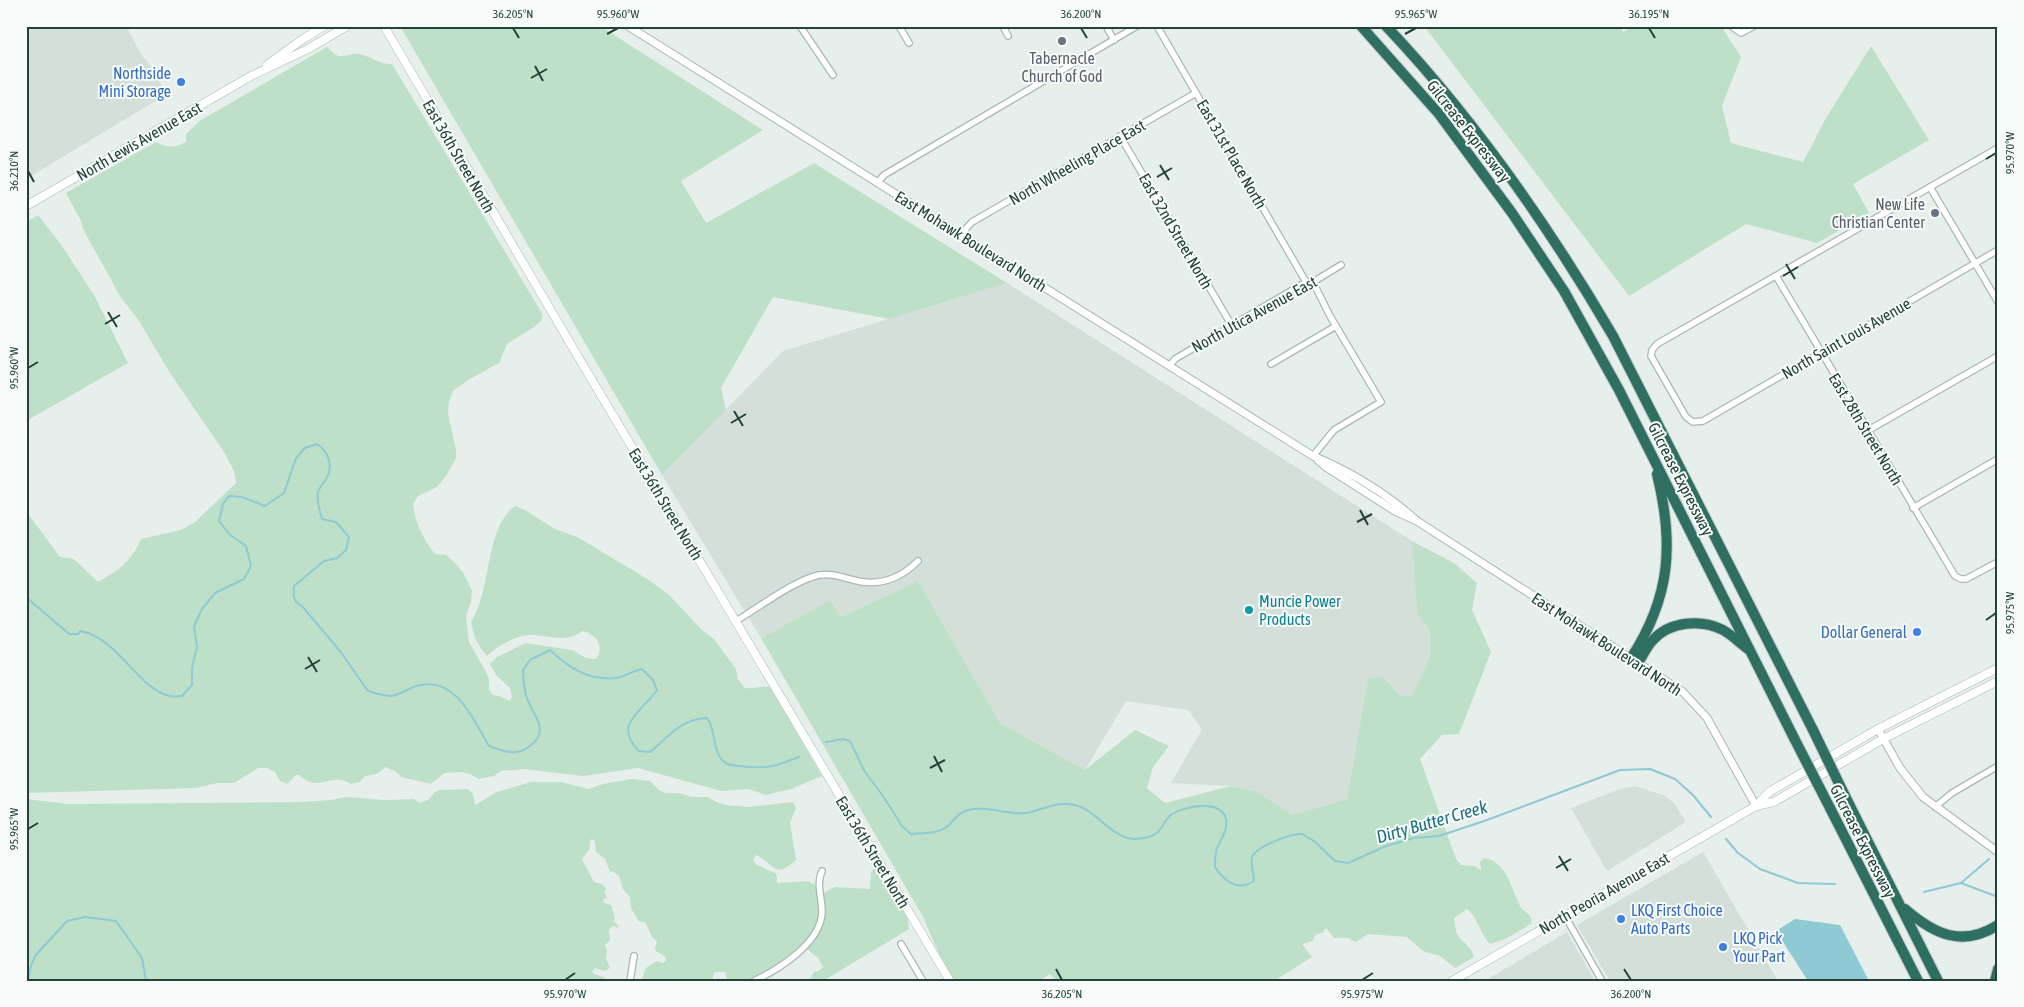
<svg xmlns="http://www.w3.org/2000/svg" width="2024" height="1007" font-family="'Asap Condensed',sans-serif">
  <rect width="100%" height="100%" fill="#e6efeb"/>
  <!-- built -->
  <g fill="#d4dfda">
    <path d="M26,26H126L144,59H146L167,94L26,179Z"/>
    <path d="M1007,283L1412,541L1417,612L1430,631V658L1412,696H1400L1383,676L1368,680L1347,799L1292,815L1256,791L1231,786L1171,783L1202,729L1188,710L1126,701L1085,770L1000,723L918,581L841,617L830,600L761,638L662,475L783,351Z"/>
    <path d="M1635,786L1663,795L1674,803L1686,822L1607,871L1571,808L1620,789Z"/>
    <path d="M1703,852L1778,981H1610L1577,925Z"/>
    <path d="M1567,932L1595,981H1484L1537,950Z"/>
  </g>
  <!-- green -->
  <g fill="#bfe0c8">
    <path d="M400,26H600L763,130L681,181L706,223L814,163L1007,283L889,319L773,297L721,388L726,410L662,475Z"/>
    <path d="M1424,26H1620L1623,32L1633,26H1721L1741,57L1722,106L1731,143L1803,162L1826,118L1871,46L1929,140L1853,184L1869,213L1817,243L1746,224L1629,296Z"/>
    <path d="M327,47C330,49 333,53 336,55C345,59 353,51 363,55C374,59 380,64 392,64L543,315L541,321L534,327L507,344L499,363L468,380L453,391L449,401L448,413L456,450V458L446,476L437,487L418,496L413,504C415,523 423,539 435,554L446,555L457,565L464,574L472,591L471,602L466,616L469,642L486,672L489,679V690L493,695L499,696L510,701L512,697L510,688L497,676L490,664L497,657L526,643L572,650L586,658L596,659C605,647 596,634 583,631C566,643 552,636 533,635C518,634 497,646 487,656C477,645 474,636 471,622C492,589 485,527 515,506L525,510L553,528L579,538L649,580L669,595L702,630L714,639L736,669L738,679L745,688C754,689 761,686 770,687L822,776L791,789L766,795L748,789L721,791L638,768L583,776L524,769L501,771L494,776L479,779L470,774L461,772L444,773L431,784L401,777L395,771L385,767C379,774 374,775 365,776L360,782L351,784C331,771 319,794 299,775H296L287,784L280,781L275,772L267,768H258L234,783H217L196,788L26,793V511L60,557L74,559L98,582C119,570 131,562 141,539L181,530L195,522L236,483L234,471L224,452L170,373L139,321L120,296L83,229L81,221L66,193L156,142C168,148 174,148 186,142V134L201,120Z"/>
    <path d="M38,215L62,246L94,295L128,363L26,421V222Z"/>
    <path d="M1412,541L1454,563L1477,583L1472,610L1491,652L1459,734L1442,735L1420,759L1456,859L1461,865L1474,866L1481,870L1480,862L1484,858C1507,862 1511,888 1520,906C1525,914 1533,913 1531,924L1505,939L1490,944C1480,934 1478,917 1467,909L1454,918C1455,923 1455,929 1457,934C1462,943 1472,946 1474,957L1455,968L1440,956L1423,951L1407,937L1368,934L1356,942L1348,938H1334L1326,928L1322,933L1315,935L1313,941L1302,944L1312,957L1274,981H1057L1050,974L1039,981H955L941,958L923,917L761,638L830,600L841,617L918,581L1000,723L1085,770L1135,730L1169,746L1153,767L1147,788L1165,803L1231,786L1256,791L1292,815L1347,799L1368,679L1383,676L1400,696H1412L1430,658V631L1417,613Z"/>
    <path d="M632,779L650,781L659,790L666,793H679L692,797H708L716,802L726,805L748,807L793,802L796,808L790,823L796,860C773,880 776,864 756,855L753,860L757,865L775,873L777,876V883L808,881L815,885C826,920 813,937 786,957C775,966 765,975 751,980C744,982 735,981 728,981L725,972H715L713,976V981H641L646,968L657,961L663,963L666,961C666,953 660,955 656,951L655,947L657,941L652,937L645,922L638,921L636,917L631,908L630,897L623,889L619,876L612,871L610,872L605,859L596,852L595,841L591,839L589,850L582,859L594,882C600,884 605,883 606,891H604L607,898L603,899L604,903L611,905L615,918L614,921L618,926V928L613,926L609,930L610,940L605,945L607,951L606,959L610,968L604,971L595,968L592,972L596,975L604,977L606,981H26V799L68,804L304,802L330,800L346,797L385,800L414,799L420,803L428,800L435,792L440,790L468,789L473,794L475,805L497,792L531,782H561L589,789L603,784Z"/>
    <path d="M875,867L880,869L907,916L909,929L823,981H809L814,972L819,971L823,967L819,959L807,949C824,932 824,916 823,893L835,887L870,889L871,872Z"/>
  </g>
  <!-- water -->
  <path fill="#8ec9d4" d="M1795,919L1840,925L1869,981H1808L1776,931Z"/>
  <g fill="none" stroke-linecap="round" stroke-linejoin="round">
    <!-- stream -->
    <g stroke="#8ec9d4" stroke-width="2">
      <path d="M26,597L69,634H78L80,631C118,637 137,689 170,696C173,697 178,696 182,696L192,685V668L197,647L194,626L202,609L215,593L244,579L251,566L246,546L230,535L219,521L223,504L229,496L242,497L265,506L284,493L296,458L305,448L317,444C327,451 333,463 328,475C326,481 320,486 318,492C316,501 320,511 322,519L336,522L349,537L346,550L337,558L324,561L294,586C293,595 293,602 302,606L340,651L368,691C375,693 385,696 391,696C401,695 411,686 421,685C457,678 474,721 489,746C503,751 516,757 530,746C551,730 533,716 527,698C524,689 523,680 523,670L530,660L550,650C569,668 589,681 616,678C623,677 633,671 642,669L653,680L657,690C642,712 612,724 639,751L650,752C668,737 681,719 707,718C714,727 713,739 717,751C723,768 734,765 749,767C757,767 765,768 773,766C781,764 790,760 799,757"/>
      <path d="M826,742L843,739L850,741L865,772L883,796L902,826L911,834C923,833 938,834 948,826C953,821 958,813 965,811C985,804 1010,816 1026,813C1042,810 1057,801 1074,805C1096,809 1110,837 1133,839C1141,839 1151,838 1158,832C1163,827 1165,819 1172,814C1185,806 1221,799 1226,819C1228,831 1221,838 1217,848C1215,854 1215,861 1215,867C1224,881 1238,892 1254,881C1254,874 1250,863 1252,857C1256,847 1291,833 1302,834L1314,841L1335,861L1348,863L1386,846L1414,838L1439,836L1487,820L1620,770L1650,769L1675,779L1693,795L1711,817"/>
      <path d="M1726,839L1738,853L1760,869L1798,883L1835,884"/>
      <path d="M1961,883L1998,897"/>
      <path d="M1924,892L1961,883L1989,859"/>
      <path d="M28,981L31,966L35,956L67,921L85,917L116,921L142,958L146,981"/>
    </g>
    <!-- minor casing -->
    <g stroke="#a8b8b2" stroke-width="8">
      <g id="minor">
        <path d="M800,26L833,75"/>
        <path d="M899,26L909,43"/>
        <path d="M1003,26L1008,36"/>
        <path d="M1106,26L1114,40"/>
        <path d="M1157,26L1306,282"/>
        <path d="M1731,26L1741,33L1754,26"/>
        <path d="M1120,136L1232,326"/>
        <path d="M1998,148L1657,344L1652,350L1651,356L1686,417L1693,422L1703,421L1998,250"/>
        <path d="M877,183L884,175L1137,26"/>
        <path d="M1930,187L1998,302"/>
        <path d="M960,235L972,222L1196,93"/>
        <path d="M1776,276L1955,576L1961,579H1966L1998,562"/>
        <path d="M1271,364L1336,326"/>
        <path d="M1169,366L1175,359L1306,282H1313L1341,265"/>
        <path d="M1867,431L1998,356"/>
        <path d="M1313,456L1334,430L1381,402L1330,316L1313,282"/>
        <path d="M1913,508L1998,459"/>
        <path d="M736,621C758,608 795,580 819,575C831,573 841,577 853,580C879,587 900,579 918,561"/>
        <path d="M1935,807L1952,793L1998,766"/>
        <path d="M1565,916L1602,981"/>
        <path d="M901,944L923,981"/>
        <path d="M630,981L634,956"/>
        <path d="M754,981C779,969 821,943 822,912C822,898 816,884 822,871"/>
      </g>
    </g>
    <!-- tertiary casing -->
    <g stroke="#a8b8b2" stroke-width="9">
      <g id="tertiary">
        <path d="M628,26L1313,456C1351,472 1386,493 1417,521"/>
        <path d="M1318,460L1326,467L1395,511L1417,521L1683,692L1707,718L1756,806"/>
        <path d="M1878,729L1900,768L1923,797L1998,852"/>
      </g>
    </g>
    <!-- secondary casing -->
    <g stroke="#a4bbb3" stroke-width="9">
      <g id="secondary">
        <path d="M384,26L580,360L950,981"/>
        <path d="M267,65L303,39L324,26"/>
        <path d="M26,206L251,76L308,49L347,26"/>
        <path d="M1756,806L1769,792L1878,729L1998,668"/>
        <path d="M1452,981L1756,806L1774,802L1883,739L1998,681"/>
      </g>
    </g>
    <!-- motorway casing -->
    <g stroke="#c2cac8" stroke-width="12">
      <g id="motorway">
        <path d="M1361,26L1439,114L1512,213L1564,291L1619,390L1794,738"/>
        <path d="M1386,26C1475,120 1548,225 1613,336L1813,730"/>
        <path d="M1631,658C1671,597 1674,543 1657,474"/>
        <path d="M1638,663C1643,655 1647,646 1653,640C1670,621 1701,619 1723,630C1732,635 1740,643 1748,649"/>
        <path d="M1847,800L1938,981"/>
        <path d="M1830,808L1918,981"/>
        <path d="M1905,909C1934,934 1962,948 1998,925"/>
        <path d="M1995,981L1998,969"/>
      </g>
    </g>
    <!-- minor -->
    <use href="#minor" stroke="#fff" stroke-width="5.5"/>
    <!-- tertiary -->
    <use href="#tertiary" stroke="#fff" stroke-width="7"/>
    <!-- secondary -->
    <use href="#secondary" stroke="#fff" stroke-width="8"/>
    <!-- motorway -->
    <use href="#motorway" stroke="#2f6f62" stroke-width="10"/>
    <!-- motorway-bridge casing -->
    <g stroke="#c2cac8" stroke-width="12" stroke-linecap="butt">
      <g id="motorway-bridge">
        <path d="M1813,730L1847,800"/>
        <path d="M1794,738L1830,808"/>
      </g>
    </g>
    <!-- motorway-bridge -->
    <use href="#motorway-bridge" stroke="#2f6f62" stroke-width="10"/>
  </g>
  <!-- ticks -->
  <path fill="none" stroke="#24423a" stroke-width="2" d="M513,28L519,38M1081,28L1087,38M1649,28L1655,38M607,34L618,28M1405,34L1416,28M535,66L543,81M531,78L547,69M1986,159L1996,153M1160,165L1169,180M28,171L34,182M1157,177L1172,168M1786,264L1795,279M1783,276L1798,267M108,312L117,327M105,324L120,315M28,368L38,362M734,411L743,426M731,423L746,414M1360,510L1368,525M1357,522L1372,514M1986,620L1996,613M308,657L317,672M305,669L320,660M934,756L942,772M930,768L945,760M28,829L38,823M1559,856L1568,871M1556,868L1571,859M1056,969L1062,980M1624,969L1631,980M565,980L575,973M1362,980L1373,973"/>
  <!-- markers -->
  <g fill="#6b7280" stroke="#f7fbf9" stroke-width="2">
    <circle cx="1062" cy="41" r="5"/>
    <circle cx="1935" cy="213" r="5"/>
  </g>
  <g fill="#3f7fe0" stroke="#f7fbf9" stroke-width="2">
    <circle cx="181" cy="82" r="5"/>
    <circle cx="1917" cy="632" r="5"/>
    <circle cx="1621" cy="919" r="5"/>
    <circle cx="1723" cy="947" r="5"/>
  </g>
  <circle fill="#0f9aa8" stroke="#f7fbf9" stroke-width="2" cx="1249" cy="610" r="5"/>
  <g text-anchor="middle" stroke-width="4" stroke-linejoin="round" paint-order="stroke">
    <!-- worship labels -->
    <g font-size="16" fill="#5b616d" stroke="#f7fbf9">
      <text x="1062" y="64">Tabernacle<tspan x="1062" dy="18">Church of God</tspan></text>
      <text x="1925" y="210" text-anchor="end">New Life<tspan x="1925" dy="18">Christian Center</tspan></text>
    </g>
    <!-- shop labels -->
    <g font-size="16" fill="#366cbe" stroke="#f7fbf9" text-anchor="end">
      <text x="171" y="79">Northside<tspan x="171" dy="18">Mini Storage</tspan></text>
      <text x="1907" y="638">Dollar General</text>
      <text x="1631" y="916" text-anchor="start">LKQ First Choice<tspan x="1631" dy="18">Auto Parts</tspan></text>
      <text x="1733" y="944" text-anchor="start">LKQ Pick<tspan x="1733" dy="18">Your Part</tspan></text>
    </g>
    <!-- street labels -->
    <g font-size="16" fill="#24423a" stroke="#f7fbf9">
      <text transform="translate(1469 131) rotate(52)" y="6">Gilcrease Expressway</text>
      <text transform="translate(139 141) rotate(-30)" y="6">North Lewis Avenue East</text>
      <text transform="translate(1232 154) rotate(60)" y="6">East 31st Place North</text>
      <text transform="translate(459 156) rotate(60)" y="6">East 36th Street North</text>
      <text transform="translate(1077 162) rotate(-30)" y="6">North Wheeling Place East</text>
      <text transform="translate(1176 231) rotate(60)" y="6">East 32nd Street North</text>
      <text transform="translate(971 241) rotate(32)" y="6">East Mohawk Boulevard North</text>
      <text transform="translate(1254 314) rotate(-29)" y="6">North Utica Avenue East</text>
      <text transform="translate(1846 338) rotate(-30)" y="6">North Saint Louis Avenue</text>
      <text transform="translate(1866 429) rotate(59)" y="6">East 28th Street North</text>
      <text transform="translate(1681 479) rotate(63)" y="6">Gilcrease Expressway</text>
      <text transform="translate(666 504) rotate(59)" y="6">East 36th Street North</text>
      <text transform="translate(1607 644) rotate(33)" y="6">East Mohawk Boulevard North</text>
      <text transform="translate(1863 841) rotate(63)" y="6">Gilcrease Expressway</text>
      <text transform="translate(873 852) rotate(59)" y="6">East 36th Street North</text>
      <text transform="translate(1604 893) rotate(-30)" y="6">North Peoria Avenue East</text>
    </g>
    <!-- culture labels -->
    <g font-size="16" fill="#0d838f" stroke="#f7fbf9" text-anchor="start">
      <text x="1259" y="607">Muncie Power<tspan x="1259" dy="18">Products</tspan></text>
    </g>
    <!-- water labels -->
    <g font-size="18" font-style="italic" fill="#1c6f80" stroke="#f7fbf9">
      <text transform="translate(1432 822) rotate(-16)" y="6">Dirty Butter Creek</text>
    </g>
  </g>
  <!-- border -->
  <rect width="2024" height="1007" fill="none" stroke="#f7fbf9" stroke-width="55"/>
  <rect x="28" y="28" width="1968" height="952" fill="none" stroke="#24423a" stroke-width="2"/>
  <g font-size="12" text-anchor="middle" fill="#24423a">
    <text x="513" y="18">36.205°N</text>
    <text x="618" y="18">95.960°W</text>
    <text x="1081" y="18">36.200°N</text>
    <text x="1416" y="18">95.965°W</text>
    <text x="1649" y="18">36.195°N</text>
    <text transform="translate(2010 153) rotate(-90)" y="4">95.970°W</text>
    <text transform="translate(14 171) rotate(-90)" y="4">36.210°N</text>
    <text transform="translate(14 368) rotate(-90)" y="4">95.960°W</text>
    <text transform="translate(2010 613) rotate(-90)" y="4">95.975°W</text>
    <text transform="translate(14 829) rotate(-90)" y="4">95.965°W</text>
    <text x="565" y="998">95.970°W</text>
    <text x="1062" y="998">36.205°N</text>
    <text x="1362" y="998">95.975°W</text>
    <text x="1631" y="998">36.200°N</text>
  </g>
</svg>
